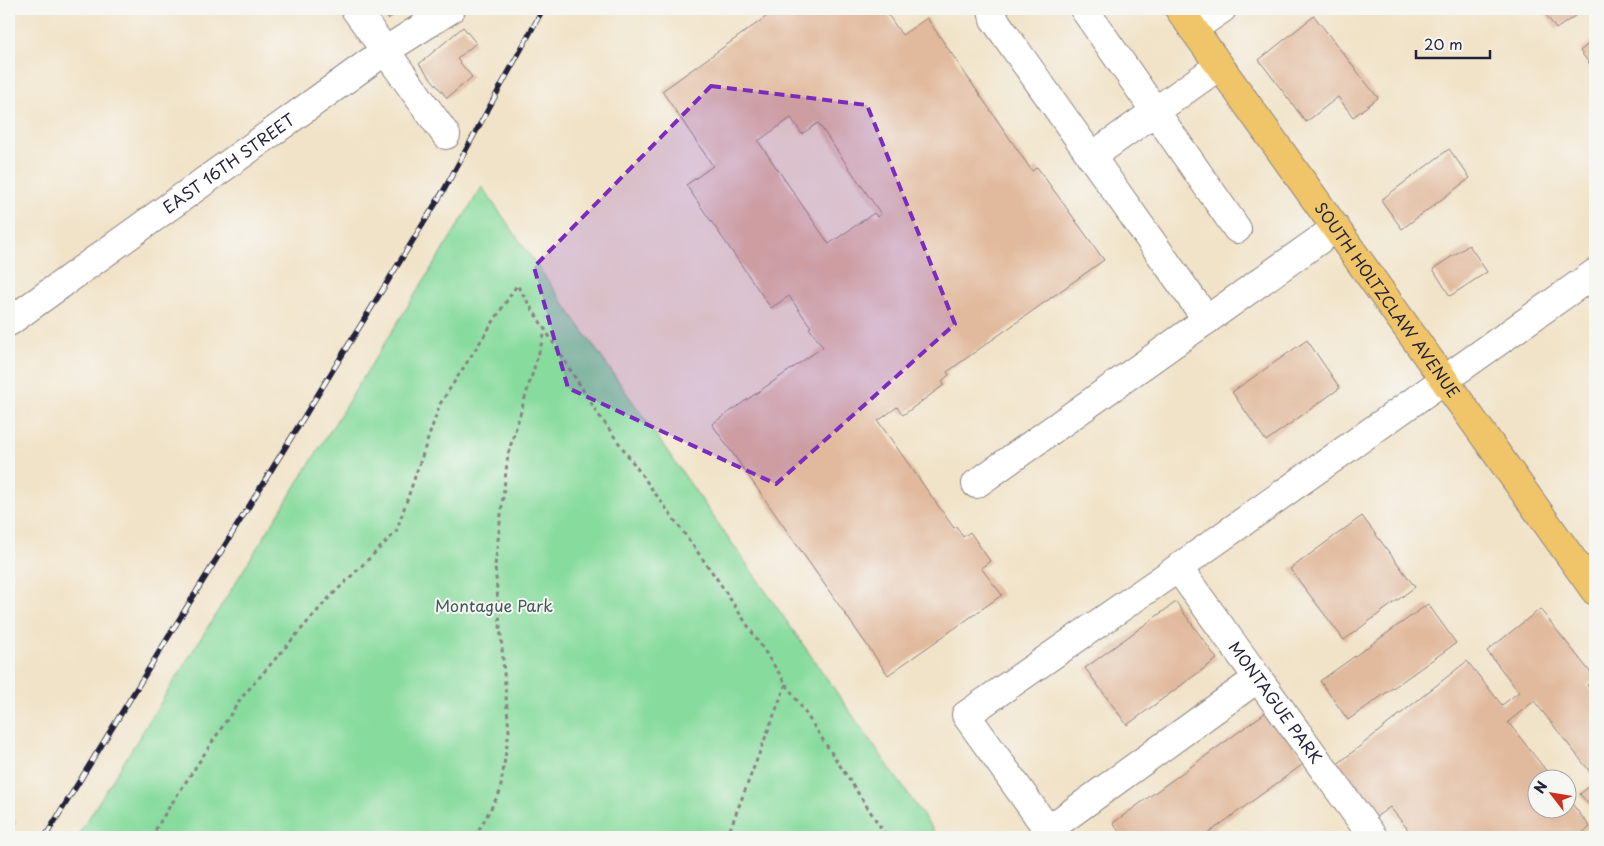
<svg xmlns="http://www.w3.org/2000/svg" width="1604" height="846" font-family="'Playpen Sans',sans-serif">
  <rect width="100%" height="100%" fill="#f6f6f2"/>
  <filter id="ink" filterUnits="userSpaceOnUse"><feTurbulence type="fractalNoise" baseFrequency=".02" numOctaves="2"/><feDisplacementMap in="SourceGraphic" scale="10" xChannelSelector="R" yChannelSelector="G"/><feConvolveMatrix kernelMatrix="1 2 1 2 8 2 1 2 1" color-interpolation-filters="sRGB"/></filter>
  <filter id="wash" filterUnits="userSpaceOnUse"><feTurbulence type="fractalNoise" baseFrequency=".0096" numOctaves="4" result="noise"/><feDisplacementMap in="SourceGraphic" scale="20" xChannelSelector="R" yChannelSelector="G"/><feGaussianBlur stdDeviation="1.12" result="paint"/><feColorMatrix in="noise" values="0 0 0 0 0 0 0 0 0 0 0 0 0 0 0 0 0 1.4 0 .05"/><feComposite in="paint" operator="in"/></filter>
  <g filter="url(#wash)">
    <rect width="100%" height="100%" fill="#f1e3c8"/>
    <!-- green -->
    <path fill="#87db9d" stroke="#547e6c" d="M482,187L938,837H77Z"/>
    <g id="blocks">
      <!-- building -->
      <g fill="#e1b99c" fill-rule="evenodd">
        <path d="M381,9H403L388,19Z"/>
        <path d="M777,9H884L902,35L927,18L1032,171L1037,167L1104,260L947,372L949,375L942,381L944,385L903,415L897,407L878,421L954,528L956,526L963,537L970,532L990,561L981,568L1002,595L888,675L712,424L823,347L809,328L811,327L789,296L771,308L686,185L713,166L662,91ZM791,118L802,134L818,123L881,214L877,217L874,213L829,244L758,141Z"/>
        <path d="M1542,9H1585L1556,29Z"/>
        <path d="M1314,16L1378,98L1353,117L1338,97L1306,122L1259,60Z"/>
        <path d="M463,27L476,43L457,59L472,77L447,98L419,64Z"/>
        <path d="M1595,39V71L1580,51Z"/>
        <path d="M1449,149L1470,178L1402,229L1381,200Z"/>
        <path d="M1469,245L1487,272L1450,296L1433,269Z"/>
        <path d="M1307,340L1340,388L1266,441L1232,392Z"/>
        <path d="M1362,516L1415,587L1344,640L1290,569Z"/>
        <path d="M1176,602L1217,659L1127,725L1085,668Z"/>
        <path d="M1428,604L1456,643L1348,720L1320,681Z"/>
        <path d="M1540,609L1595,678L1587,685L1595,695V778L1534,701L1508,722L1552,778H1536V808H1566V796L1590,827L1577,837H1414L1390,807L1376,817L1335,766L1467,661L1502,705L1519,692L1487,651Z"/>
        <path d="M1269,710L1306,762L1203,837H1123L1113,823Z"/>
        <path d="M1595,782V812L1580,794Z"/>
        <path d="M9,817L16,822L9,833Z"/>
      </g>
    </g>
  </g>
  <g filter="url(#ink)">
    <use href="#blocks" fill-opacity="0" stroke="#8a8282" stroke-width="1"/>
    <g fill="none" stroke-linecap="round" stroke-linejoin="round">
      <!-- minor casing -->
      <g stroke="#8a8282" stroke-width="30">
        <g id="minor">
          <path d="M355,9L446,135"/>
          <path d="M992,9L994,19L1207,320"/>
          <path d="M1084,9L1237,229"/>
          <path d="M1193,29L1222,9"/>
          <path d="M1091,157L1219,66"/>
          <path id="s1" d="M9,322L385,51L451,9"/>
          <path d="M976,484L1336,228"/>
          <path id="s2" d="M1178,568L1373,837"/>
          <path d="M1048,830L1258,678"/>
          <path d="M1053,837L966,715L1178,568L1595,273"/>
        </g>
      </g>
      <!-- major casing -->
      <g stroke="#8a8282" stroke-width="30">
        <g id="major">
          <path id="s3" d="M1179,9L1595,591"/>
        </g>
      </g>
      <!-- path -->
      <g stroke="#8a8282" stroke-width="3" stroke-dasharray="4 4" stroke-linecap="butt">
        <path d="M151,837L168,809L242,697L326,601L396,532L440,404L517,285L598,414L717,579L887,837"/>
        <path d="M475,837L500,792L509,731L495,566L508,454L545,332"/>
        <path d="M727,837L786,684"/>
      </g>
      <!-- minor -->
      <use href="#minor" stroke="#fff" stroke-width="28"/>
      <!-- major -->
      <use href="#major" stroke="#f0c469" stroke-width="28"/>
      <!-- rail casing -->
      <g stroke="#22223b" stroke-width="5.5">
        <path id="rail" d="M45,837L444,190L543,9"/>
      </g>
      <!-- rail -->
      <use href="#rail" stroke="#f6f6f2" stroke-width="4" stroke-dasharray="11" stroke-linecap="butt"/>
    </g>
  </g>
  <!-- marked area -->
  <path fill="#7b2cbf" fill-opacity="0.2" stroke="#7b2cbf" stroke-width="4" stroke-dasharray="10 6" stroke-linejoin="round" d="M711,86L867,105L955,324L776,484L568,388L534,267Z"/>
  <g text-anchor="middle" stroke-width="4" stroke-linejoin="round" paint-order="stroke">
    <!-- street labels -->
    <g font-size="16" fill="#22223b" stroke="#f6f6f2">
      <text dy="6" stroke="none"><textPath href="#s1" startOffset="271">EAST 16TH STREET</textPath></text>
      <text dy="6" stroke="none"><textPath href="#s3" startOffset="358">SOUTH HOLTZCLAW AVENUE</textPath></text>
      <text dy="6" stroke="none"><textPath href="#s2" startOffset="166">MONTAGUE PARK</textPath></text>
    </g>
    <!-- park labels -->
    <g font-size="16" fill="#405a58" stroke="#f6f6f2">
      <text x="494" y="612">Montague Park</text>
    </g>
  </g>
  <!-- margin -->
  <rect width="1604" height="846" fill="none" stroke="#f6f6f2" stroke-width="30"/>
  <!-- north arrow -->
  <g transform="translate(1552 794) rotate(301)"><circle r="24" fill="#f6f6f2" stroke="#a1a1a9"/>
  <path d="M0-4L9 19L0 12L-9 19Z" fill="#c8321e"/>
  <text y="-8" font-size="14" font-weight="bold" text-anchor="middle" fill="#22223b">N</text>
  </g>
  <!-- scale -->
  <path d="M1416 50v8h74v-8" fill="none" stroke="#22223b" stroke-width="2.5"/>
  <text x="1424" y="50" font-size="15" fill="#22223b" stroke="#f6f6f2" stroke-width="4" paint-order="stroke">20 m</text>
</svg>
